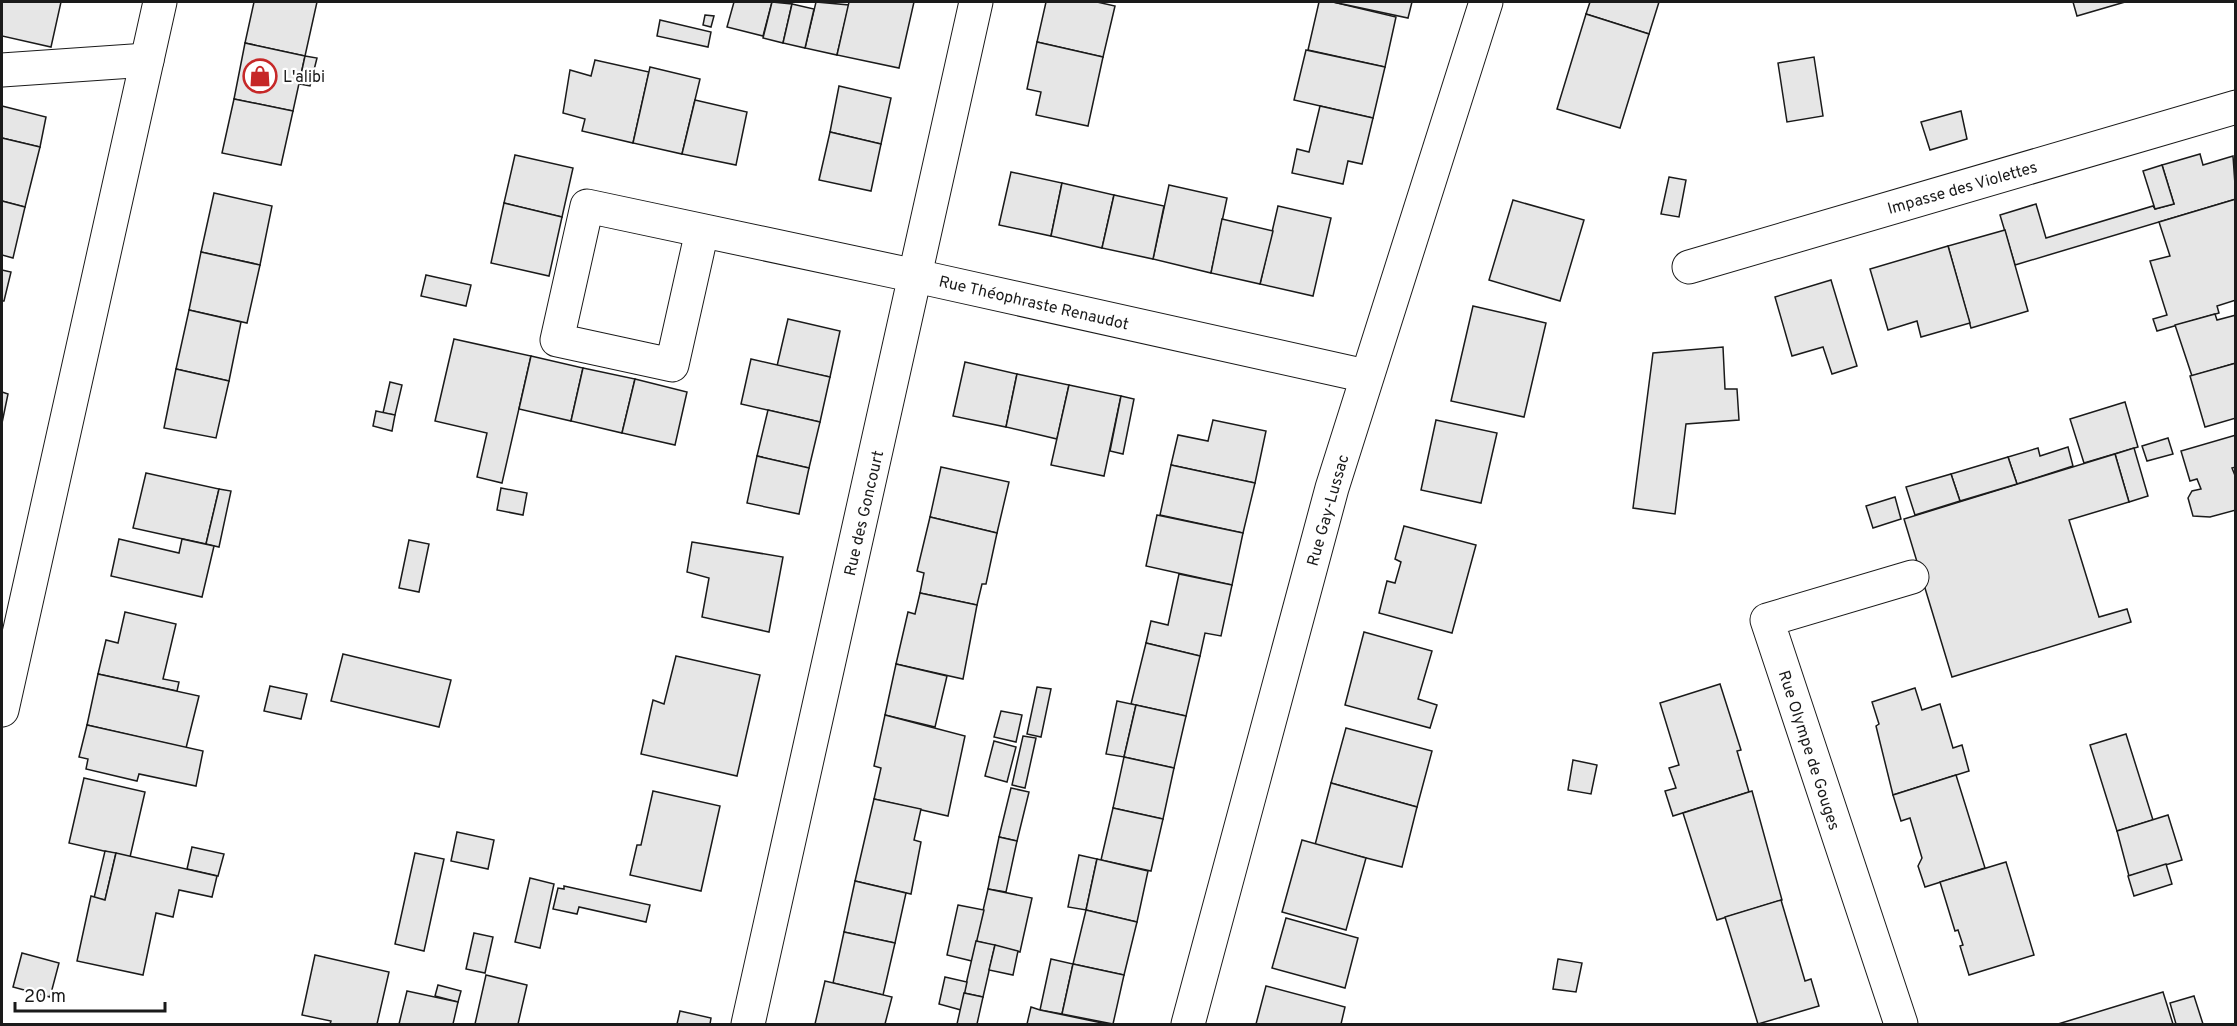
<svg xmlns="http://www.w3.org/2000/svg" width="2237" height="1026" font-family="Overpass,sans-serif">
  <rect width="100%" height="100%" fill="#fff"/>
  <!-- building -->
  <g fill="#e6e6e6" stroke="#1a1a1a" stroke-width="1.5">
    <path d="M2,2H61L51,47L2,36Z"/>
    <path d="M254,2H317L305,56L245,43Z"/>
    <path d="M734,2H772L763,36L727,27Z"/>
    <path d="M772,2L792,4L783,43L763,38Z"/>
    <path d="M816,2L849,5L837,55L805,48Z"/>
    <path d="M849,2H914L899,68L837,55Z"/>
    <path d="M1046,2H1097L1115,6L1103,57L1037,42Z"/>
    <path d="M1319,2H1333L1396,17L1385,67L1308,50Z"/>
    <path d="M1333,2H1412L1408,18Z"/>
    <path d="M1590,2H1659L1649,34L1586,14Z"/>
    <path d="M2073,2H2125L2077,16Z"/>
    <path d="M792,4L814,9L805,48L783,43Z"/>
    <path d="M1586,14L1649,34L1620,128L1557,109Z"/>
    <path d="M705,15L714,16L711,27L703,25Z"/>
    <path d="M660,20L711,32L708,47L657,36Z"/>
    <path d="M1037,42L1103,57L1088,126L1036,115L1041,92L1027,89Z"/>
    <path d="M245,43L305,56L293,111L234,99Z"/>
    <path d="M1306,50L1385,67L1373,118L1294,100Z"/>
    <path d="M305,56L317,58L310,86L299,84Z"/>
    <path d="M1814,57L1823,116L1787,122L1778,63Z"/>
    <path d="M595,60L649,72L633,143L582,131L585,119L563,113L570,70L591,76Z"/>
    <path d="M650,67L700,79L682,154L633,143Z"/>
    <path d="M839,86L891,98L881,144L830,132Z"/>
    <path d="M234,99L293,111L281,165L222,153Z"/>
    <path d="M695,100L747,112L736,165L682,154Z"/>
    <path d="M2,106L46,117L40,147L2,138Z"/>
    <path d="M1320,106L1373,118L1362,164L1348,161L1343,184L1292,173L1297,149L1309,152Z"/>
    <path d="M1961,111L1967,139L1930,150L1921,122Z"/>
    <path d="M830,132L881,144L871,191L819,180Z"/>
    <path d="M2,138L40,147L25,207L2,201Z"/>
    <path d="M2200,154L2203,165L2233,156L2236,199L2015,265L2000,215L2036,204L2046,238L2153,206L2155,209L2174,204L2162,165Z"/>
    <path d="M515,155L573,168L562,217L504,203Z"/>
    <path d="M2162,165L2174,204L2155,209L2143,171Z"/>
    <path d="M1011,172L1062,183L1051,236L999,225Z"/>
    <path d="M1669,177L1686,180L1679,217L1661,214Z"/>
    <path d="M1062,183L1114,195L1102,248L1051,236Z"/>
    <path d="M1169,185L1227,198L1211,273L1153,259Z"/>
    <path d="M214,193L272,206L260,265L201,252Z"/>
    <path d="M1114,195L1164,206L1153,259L1102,248Z"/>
    <path d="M2236,199V300L2217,306L2219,313L2157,331L2153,319L2167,315L2150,261L2170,256L2159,222Z"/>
    <path d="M1513,200L1584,220L1560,301L1489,280Z"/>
    <path d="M2,201L25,207L13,258L2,255Z"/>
    <path d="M504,203L562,217L549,276L491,263Z"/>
    <path d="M1278,206L1331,218L1313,296L1260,284Z"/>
    <path d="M1222,219L1273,231L1260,284L1211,273Z"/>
    <path d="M2005,230L2028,311L1971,328L1948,246Z"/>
    <path d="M1948,246L1970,323L1921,337L1917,321L1888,330L1870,269Z"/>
    <path d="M201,252L260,265L247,323L189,310Z"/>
    <path d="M2,270L11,272L4,301H2Z"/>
    <path d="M426,275L471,285L466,306L421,296Z"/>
    <path d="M1831,280L1857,366L1832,374L1823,347L1792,356L1775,297Z"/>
    <path d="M1473,306L1546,323L1524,417L1451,401Z"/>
    <path d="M189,310L241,322L229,381L176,369Z"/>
    <path d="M2215,314L2217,320L2236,315V363L2192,376L2175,325Z"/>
    <path d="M788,319L840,331L830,377L777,366Z"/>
    <path d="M454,339L531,356L502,483L477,477L487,433L435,421Z"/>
    <path d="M1723,347L1725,389H1737L1739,420L1686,424L1675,514L1633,508L1653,353Z"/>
    <path d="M531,356L583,368L571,421L519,409Z"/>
    <path d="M751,359L830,377L820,422L741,404Z"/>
    <path d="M965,362L1017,374L1006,427L953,416Z"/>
    <path d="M2236,363V418L2205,427L2190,376Z"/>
    <path d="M583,368L635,379L622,433L571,421Z"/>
    <path d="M176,369L229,381L216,438L164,428Z"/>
    <path d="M1017,374L1069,385L1057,439L1006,427Z"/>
    <path d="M635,379L687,392L675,445L622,433Z"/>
    <path d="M390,382L402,385L395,415L383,413Z"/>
    <path d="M1069,385L1121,396L1104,476L1051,465Z"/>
    <path d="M2,392L8,394L2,423Z"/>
    <path d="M1121,396L1134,399L1123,454L1110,451Z"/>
    <path d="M2125,402L2138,447L2084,463L2070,419Z"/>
    <path d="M768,410L820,422L809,468L757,456Z"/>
    <path d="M376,411L395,415L392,431L373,426Z"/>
    <path d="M1213,420L1266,431L1255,483L1171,465L1178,435L1208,441Z"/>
    <path d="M1436,420L1497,433L1481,503L1421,490Z"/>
    <path d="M2236,435V467L2232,468L2236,478V510L2210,517L2193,516L2188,498L2192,491L2201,489L2197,479L2190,481L2181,451Z"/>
    <path d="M2168,438L2173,454L2147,461L2142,446Z"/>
    <path d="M2068,447L2073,466L2017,484L2008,457L2038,448L2040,456Z"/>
    <path d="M2134,448L2148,496L2129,502L2115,454Z"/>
    <path d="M2115,454L2129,502L2069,520L2099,617L2127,609L2131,622L1952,677L1904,519Z"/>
    <path d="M757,456L809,468L799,514L747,503Z"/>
    <path d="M2008,457L2017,484L1960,501L1951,474Z"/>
    <path d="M1171,465L1255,483L1243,533L1160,515Z"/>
    <path d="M941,467L1009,482L997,533L930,517Z"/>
    <path d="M146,473L219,489L206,544L133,528Z"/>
    <path d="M1951,474L1960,501L1915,515L1906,487Z"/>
    <path d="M501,488L527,493L523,515L497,510Z"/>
    <path d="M219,489L231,491L219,547L206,544Z"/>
    <path d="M1895,497L1901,519L1873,528L1866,506Z"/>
    <path d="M1157,515L1243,533L1232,585L1146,566Z"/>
    <path d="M930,517L997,533L986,584H982L977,605L920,593L924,573L917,571Z"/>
    <path d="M1404,526L1476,545L1452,633L1379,613L1387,581L1395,583L1401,562L1395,559Z"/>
    <path d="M119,539L179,553L182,539L214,546L202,597L111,576Z"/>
    <path d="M409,540L429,544L419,592L399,588Z"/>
    <path d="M692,542L783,557L769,632L702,617L709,578L687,572Z"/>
    <path d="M1179,574L1232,585L1221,636L1205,633L1200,656L1146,643L1151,621L1168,625Z"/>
    <path d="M920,593L977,605L963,679L896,664L908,612L915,614Z"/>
    <path d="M125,612L176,624L163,679L179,682L177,691L98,674L106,640L118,643Z"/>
    <path d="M1364,632L1432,651L1418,699L1437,705L1430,728L1345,705Z"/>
    <path d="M1146,643L1200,656L1186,716L1131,704Z"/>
    <path d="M343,654L451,680L439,727L331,701Z"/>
    <path d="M676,656L760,675L737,776L641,754L653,700L664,704Z"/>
    <path d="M896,664L947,676L935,727L885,715Z"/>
    <path d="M98,674L199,696L186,748L87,725Z"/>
    <path d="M1720,684L1741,750L1737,751L1749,792L1673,816L1665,791L1676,788L1669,768L1679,765L1660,703Z"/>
    <path d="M270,686L307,694L301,719L264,711Z"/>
    <path d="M1037,687L1051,689L1041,737L1027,734Z"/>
    <path d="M1915,688L1922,710L1940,704L1953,748L1962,745L1969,771L1893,795L1876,726L1879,724L1872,702Z"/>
    <path d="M1117,701L1136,705L1124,757L1106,754Z"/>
    <path d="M1136,705L1186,716L1174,768L1124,757Z"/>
    <path d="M1001,711L1022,715L1016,742L994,737Z"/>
    <path d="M885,715L965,736L948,816L874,799L881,768L874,766Z"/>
    <path d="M87,725L203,751L196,786L139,774L137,781L86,769L88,759L79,757Z"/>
    <path d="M1346,728L1432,751L1417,807L1331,783Z"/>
    <path d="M2126,734L2153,820L2117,831L2090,745Z"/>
    <path d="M1023,736L1036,738L1025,788L1012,785Z"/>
    <path d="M994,741L1016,747L1007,782L985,776Z"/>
    <path d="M1124,757L1174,768L1163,819L1113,808Z"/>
    <path d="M1573,760L1597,765L1591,794L1568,790Z"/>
    <path d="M1956,775L1985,868L1925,887L1918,866L1922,858L1910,818L1901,821L1893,795Z"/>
    <path d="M84,778L145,792L130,857L69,843Z"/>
    <path d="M1331,783L1417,807L1402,867L1315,845Z"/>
    <path d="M1011,788L1029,792L1017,841L999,837Z"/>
    <path d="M653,791L720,806L701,891L630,875L637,845H641Z"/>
    <path d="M1752,791L1782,900L1717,920L1683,813Z"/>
    <path d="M874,799L921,809L914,840L921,842L911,894L855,881Z"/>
    <path d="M1113,808L1163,819L1151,871L1101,860Z"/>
    <path d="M2168,815L2182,860L2129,876L2117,831Z"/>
    <path d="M457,832L494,840L488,869L451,861Z"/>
    <path d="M999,837L1017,841L1006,892L988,889Z"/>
    <path d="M1302,840L1366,858L1346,930L1282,912Z"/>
    <path d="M192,847L224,854L218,876L187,869Z"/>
    <path d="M105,851L116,853L105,900L94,898Z"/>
    <path d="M116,853L217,876L212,897L179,890L173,917L156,913L143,975L77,961L91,896L105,900Z"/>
    <path d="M415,853L444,859L424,951L395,944Z"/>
    <path d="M1079,855L1097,859L1086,910L1068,907Z"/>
    <path d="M1097,859L1148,871L1137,922L1086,910Z"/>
    <path d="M2006,862L2034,955L1969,975L1960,946L1963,945L1958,930L1955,931L1940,882Z"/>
    <path d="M2166,864L2172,884L2134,896L2128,876Z"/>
    <path d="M530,878L554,884L540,948L515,942Z"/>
    <path d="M855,881L906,893L895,943L844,932Z"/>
    <path d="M564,886L650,905L646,922L579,907L577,914L553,909L558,888L564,889Z"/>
    <path d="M988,889L1032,898L1020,952L976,941Z"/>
    <path d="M1781,900L1805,981L1811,979L1819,1006L1758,1024L1725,917Z"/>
    <path d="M958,905L984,910L972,961L947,955Z"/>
    <path d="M1086,910L1137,922L1124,975L1073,964Z"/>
    <path d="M1286,918L1358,938L1345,988L1272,968Z"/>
    <path d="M844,932L895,943L883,995L833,983Z"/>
    <path d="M474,933L493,937L485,973L466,969Z"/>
    <path d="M976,941L995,945L983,997L964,993Z"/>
    <path d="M995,945L1018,951L1013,975L989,970Z"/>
    <path d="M22,953L59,963L50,997L13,987Z"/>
    <path d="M315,955L389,972L377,1024H330L331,1021L302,1015Z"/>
    <path d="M1051,959L1073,964L1062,1014L1040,1010Z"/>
    <path d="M1558,959L1582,963L1576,992L1553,989Z"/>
    <path d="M1073,964L1124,975L1113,1024L1062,1014Z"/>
    <path d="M486,975L527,985L518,1024H475Z"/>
    <path d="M945,977L967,982L961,1010L939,1004Z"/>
    <path d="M825,981L892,997L885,1024H815Z"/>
    <path d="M438,985L461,991L458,1002L435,996Z"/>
    <path d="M1266,986L1345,1007L1341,1024H1256Z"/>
    <path d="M407,991L458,1002L453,1024H399Z"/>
    <path d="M2163,992L2173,1024H2058Z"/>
    <path d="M964,993L983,997L977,1024H957Z"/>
    <path d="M2194,996L2203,1024H2176L2170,1003Z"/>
    <path d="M1031,1007L1040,1010L1107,1024H1027Z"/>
    <path d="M680,1011L711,1018L710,1024H677Z"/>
  </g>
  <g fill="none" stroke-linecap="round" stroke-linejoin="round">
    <!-- minor casing -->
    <g stroke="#1a1a1a" stroke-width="35">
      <g id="minor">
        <path d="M2,70L147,60"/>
        <path d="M702,231L672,365L557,340L587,206L916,276L1366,376"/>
        <path d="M1689,267L2236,107"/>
        <path d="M748,1024L976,2"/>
        <path d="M1188,1024L1332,488L1486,2"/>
        <path d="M1901,1024L1767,620L1912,577"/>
      </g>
    </g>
    <!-- secondary casing -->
    <g stroke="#1a1a1a" stroke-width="35">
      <path id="secondary" d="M2,710L160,2"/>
    </g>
    <!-- minor -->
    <use href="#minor" stroke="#fff" stroke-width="33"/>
    <!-- secondary -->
    <use href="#secondary" stroke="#fff" stroke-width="33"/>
  </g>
  <!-- icons -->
  <defs>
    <g id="shop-ring" transform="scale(1.725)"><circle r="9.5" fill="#fff" stroke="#c62828" stroke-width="1.5"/><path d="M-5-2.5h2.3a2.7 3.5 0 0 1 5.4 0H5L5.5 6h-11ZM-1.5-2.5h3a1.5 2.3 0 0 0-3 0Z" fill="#c62828"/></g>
  </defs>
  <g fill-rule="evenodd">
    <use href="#shop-ring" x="260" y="76"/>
  </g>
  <g text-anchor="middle" stroke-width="4.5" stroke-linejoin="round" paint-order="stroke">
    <!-- poi labels -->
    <g font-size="16" fill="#1a1a1a" stroke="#fff" text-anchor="start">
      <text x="283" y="82">L'alibi</text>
    </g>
    <!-- street labels -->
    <g font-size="16" fill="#1a1a1a" stroke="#fff">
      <text transform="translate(1962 187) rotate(-16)" y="6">Impasse des Violettes</text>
      <text transform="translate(1034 302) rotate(13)" y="6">Rue Théophraste Renaudot</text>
      <text transform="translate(1327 510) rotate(-74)" y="6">Rue Gay-Lussac</text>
      <text transform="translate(863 513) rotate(-77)" y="6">Rue des Goncourt</text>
      <text transform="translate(1810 750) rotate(72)" y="6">Rue Olympe de Gouges</text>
    </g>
  </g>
  <!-- border -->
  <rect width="2237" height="1026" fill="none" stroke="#1a1a1a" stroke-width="6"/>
  <!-- scale -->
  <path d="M15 1002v9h150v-9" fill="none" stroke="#1a1a1a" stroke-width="3"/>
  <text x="24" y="1002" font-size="18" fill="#1a1a1a" stroke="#ffffff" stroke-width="4.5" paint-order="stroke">20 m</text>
</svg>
